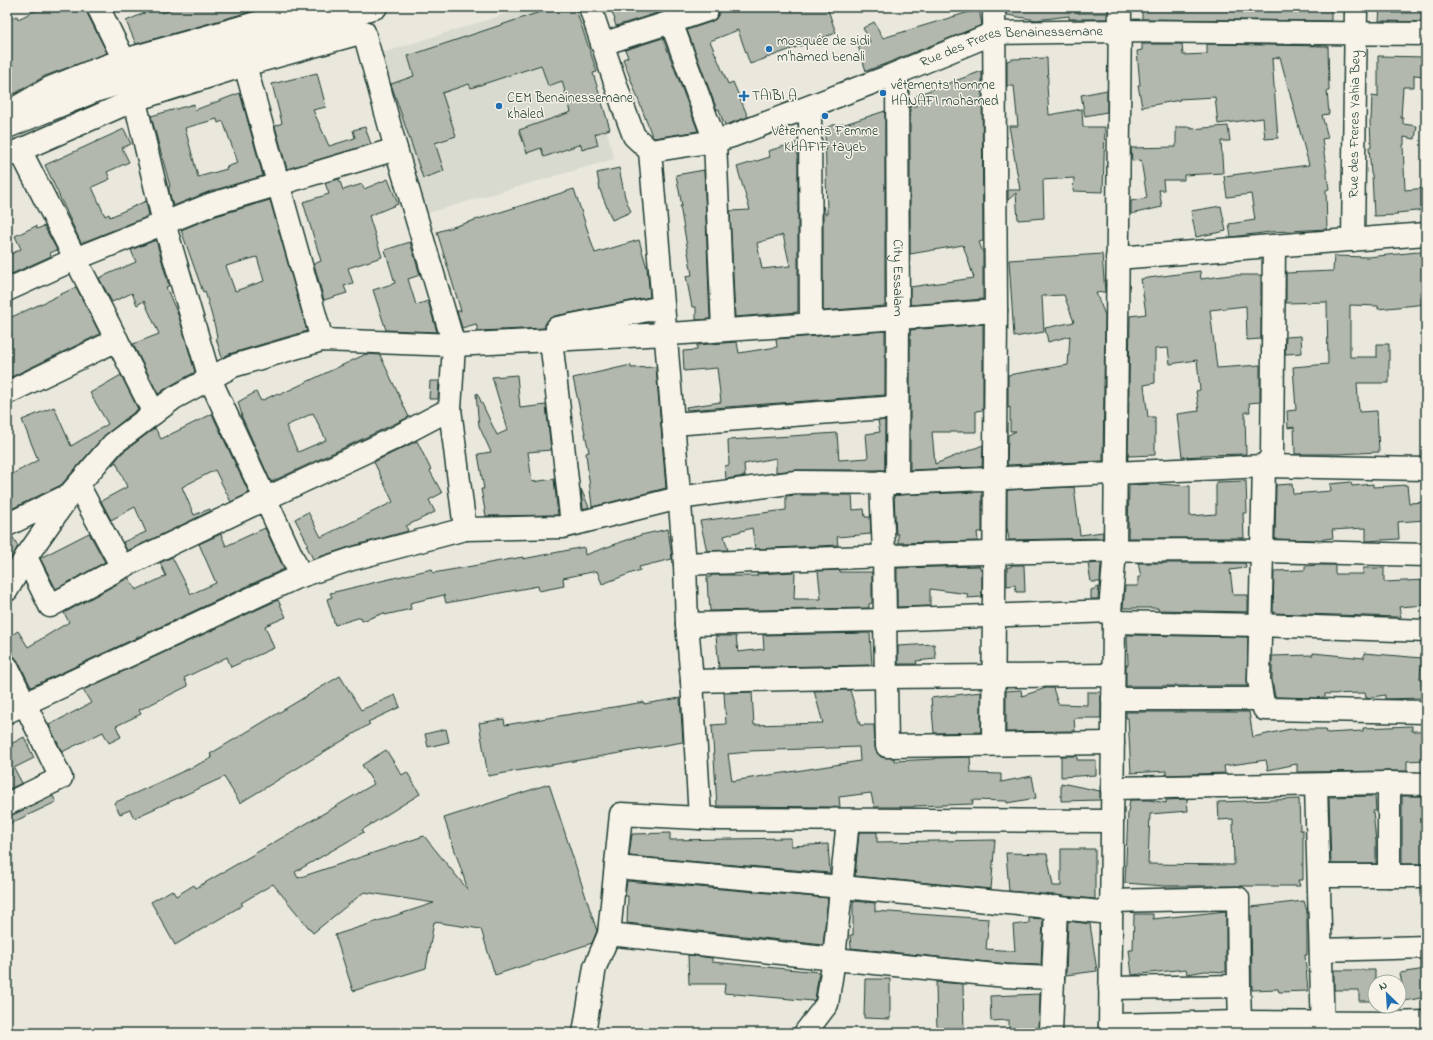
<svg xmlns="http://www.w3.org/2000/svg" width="1433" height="1040" font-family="'Indie Flower',sans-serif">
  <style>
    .built { fill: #d9dacf }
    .building { fill: #b2b8ae; stroke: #1f3d34; fill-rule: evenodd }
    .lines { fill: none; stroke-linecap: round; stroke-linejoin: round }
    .minor-casing { stroke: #1f3d34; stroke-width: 25 }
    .major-casing { stroke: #1f3d34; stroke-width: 25 }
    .minor { stroke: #f7f3e8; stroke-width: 22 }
    .major { stroke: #f7f3e8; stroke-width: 22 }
    .poi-dot { fill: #1f6fb2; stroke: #f7f3e8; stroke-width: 1.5 }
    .labels { text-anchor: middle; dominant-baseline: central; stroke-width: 3; stroke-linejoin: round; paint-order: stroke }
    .poi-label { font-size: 14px; fill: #1f3d34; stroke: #f7f3e8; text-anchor: start }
    .street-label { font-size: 14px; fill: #1f3d34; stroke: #f7f3e8 }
  </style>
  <rect width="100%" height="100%" fill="#eae8dd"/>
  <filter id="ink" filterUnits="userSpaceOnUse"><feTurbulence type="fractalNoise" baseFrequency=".025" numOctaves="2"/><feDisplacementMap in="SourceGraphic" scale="8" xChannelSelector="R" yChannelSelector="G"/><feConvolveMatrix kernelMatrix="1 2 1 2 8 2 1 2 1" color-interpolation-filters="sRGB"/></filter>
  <g filter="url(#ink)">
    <polygon class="built" points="528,7 575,7 614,159 428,213 382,53"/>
    <g class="building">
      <polygon points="43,7 86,7 87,13 107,53 45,76 14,94 7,79 7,20 17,16 18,19"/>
      <polygon points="158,7 161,7 163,13 177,7 267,7 136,44 126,21"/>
      <polygon points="555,7 575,7 597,72 593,73 610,129 595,134 598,145 582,150 581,144 544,157 541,148 527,153 519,130 571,112 562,81 548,86 541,65 471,88 469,84 442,93 456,136 435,143 444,171 423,178 391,84 414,76 408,56"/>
      <polygon points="610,7 676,7 616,26 614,20 615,20"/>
      <polygon points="719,7 827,7 836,33 750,64 738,30 710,41 728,84 733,82 748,117 725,125 724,122 723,122 719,109 717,110 687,30 711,22 716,19 719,13"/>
      <polygon points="1006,7 1078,7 1078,13 1107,13 1107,19 1069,19 1069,16 1036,20 1007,15"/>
      <polygon points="1142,7 1331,7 1331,21 1142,19"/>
      <polygon points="1380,7 1393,7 1393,13 1426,13 1426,22 1379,21"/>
      <polygon points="979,9 982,25 885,64 866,71 858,46 870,42 863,28 874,22 883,38"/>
      <polygon points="663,38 698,131 654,138 652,136 623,59 628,57 625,50"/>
      <polygon points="1142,44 1182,44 1183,55 1207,54 1207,44 1328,46 1329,91 1327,91 1329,114 1322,115 1328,138 1322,139 1329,189 1326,190 1327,229 1270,232 1231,237 1229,224 1255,220 1251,194 1227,197 1224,176 1309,165 1280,57 1272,59 1278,138 1265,139 1263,118 1218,124 1215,97 1179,99 1180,100 1142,107 1138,85 1140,85 1137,51 1142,50"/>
      <polygon points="1378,56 1425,57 1425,76 1414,75 1414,87 1403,87 1401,118 1403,118 1403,124 1417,126 1415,139 1404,137 1404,145 1403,145 1405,190 1426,188 1426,210 1397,213 1398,215 1374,216 1372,174 1371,174 1369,147 1371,147 1370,120 1371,120 1372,96 1378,97"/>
      <polygon points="1047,58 1048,84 1047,85 1049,115 1082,109 1083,127 1105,127 1103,192 1073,191 1074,178 1043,180 1044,218 1018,220 1016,193 1008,200 1008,190 1020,190 1009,126 1018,126 1014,86 1007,86 1007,61 1012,59"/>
      <polygon points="982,71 983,241 979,242 983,253 983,299 910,305 910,287 974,278 963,245 910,254 910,106 917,106 917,95"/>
      <polygon points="317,73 326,107 313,110 329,146 355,138 353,130 365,127 371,144 287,169 275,126 282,123 272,84"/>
      <polygon points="1107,90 1107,112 1085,116 1081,95"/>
      <path d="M240 93 263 176 208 192 173 206 169 191V186H170L151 116 194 104 195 110ZM217 119 218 123 223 121 238 163 226 167 227 169 198 177 185 128Z"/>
      <polygon points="885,111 885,306 823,311 823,206 825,214 827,214 825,128 833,125 845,124"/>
      <polygon points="1228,126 1230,141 1221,141 1223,173 1184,175 1184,180 1163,180 1164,190 1159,190 1162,207 1131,214 1131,201 1147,198 1141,160 1132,161 1131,148 1176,147 1176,127 1191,127 1191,129"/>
      <polygon points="124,129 131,144 122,148 129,162 107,172 110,179 92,187 105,216 109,214 110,217 146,201 149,216 81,243 45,165"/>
      <path d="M798 142V312L735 317 730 211 750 210 737 167 770 157 768 151ZM783 235 790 266 762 269 757 243Z"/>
      <polygon points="619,168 625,197 631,212 612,220 600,190 597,173"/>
      <polygon points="704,170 710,319 696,320 696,307 692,307 686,276 692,275 680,206 682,206 676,175"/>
      <polygon points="339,179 343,190 362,184 364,189 388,179 398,204 369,216 382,257 348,268 353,283 344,286 347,293 324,300 314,264 321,261 303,202 329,194 325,183"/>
      <polygon points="574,189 595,253 639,240 647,268 650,297 555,316 549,319 545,324 545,328 478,331 476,324 462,328 457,311 461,311 437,232"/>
      <path d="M270 200 307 331 229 354 222 358 216 338 217 337 215 327 205 291 203 292 181 230 216 216ZM257 257 264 281 235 291 226 266Z"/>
      <polygon points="1221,206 1226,231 1196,237 1191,211"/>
      <polygon points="36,226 37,229 44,226 57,250 50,253 51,256 7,276 7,256 21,249 15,236"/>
      <polygon points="156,240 169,286 166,287 179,317 195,372 168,387 158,394 133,344 159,334 144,301 137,305 132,293 112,302 99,278 136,262 131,250"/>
      <polygon points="410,242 420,275 408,279 416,305 428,301 437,332 386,330 373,290 395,283 385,250"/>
      <polygon points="1418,252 1426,252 1426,304 1378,309 1378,306 1350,305 1350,357 1377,357 1377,344 1389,344 1389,383 1357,383 1359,412 1377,411 1379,452 1338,454 1295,454 1294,427 1288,428 1287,411 1296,410 1293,367 1328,364 1327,302 1286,303 1286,273 1333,271 1334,256 1368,257"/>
      <polygon points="1102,254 1105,292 1096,293 1105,315 1103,461 1007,465 1008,435 1016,431 1010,431 1010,407 1008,408 1008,375 1068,365 1070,336 1048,342 1045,328 1074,322 1064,295 1042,296 1044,332 1014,337 1009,260"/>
      <polygon points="1200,271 1201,279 1230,275 1261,275 1261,339 1247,340 1246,306 1210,310 1217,368 1260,365 1260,402 1249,403 1250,412 1245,412 1246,454 1201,455 1201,456 1182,457 1177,414 1199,411 1196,391 1200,390 1197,360 1170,364 1168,348 1155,349 1155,383 1144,385 1148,417 1155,417 1155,455 1128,456 1130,316 1146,314 1141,279"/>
      <polygon points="76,287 100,334 7,379 7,338 12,335 7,324 7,319 43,303"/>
      <polygon points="983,324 983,410 976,411 976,432 932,432 935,464 983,445 982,467 910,470 910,330"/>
      <polygon points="885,331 885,395 687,410 686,407 721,402 717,368 684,371 683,351 697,350 697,345 737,342 739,353 777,347 776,339"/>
      <polygon points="1301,336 1302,353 1285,354 1286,337"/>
      <path d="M366 354 380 355 409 417 271 482 241 415H242L238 402 256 392 261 401 278 393 279 395ZM313 413 326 440 298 452 286 426Z"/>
      <polygon points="631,365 631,368 656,367 666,488 592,507 586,453 589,452 573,378"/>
      <polygon points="121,375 138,409 104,436 61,485 7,511 7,477 38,460 22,420 54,407 71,446 108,424 90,393"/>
      <polygon points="517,375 520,408 546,405 551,450 528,452 532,482 554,479 558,515 486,516 481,489 484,489 478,454 491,452 479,426 476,394 477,393 497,435 508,430 492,377"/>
      <polygon points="430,381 439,381 438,399 429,399"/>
      <polygon points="212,414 249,493 231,502 215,470 182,487 194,515 210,509 211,511 127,551 123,542 146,532 135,507 111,520 101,501 127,487 116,462 112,465 122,453 155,428 161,439"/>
      <polygon points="885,420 885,470 796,470 776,472 776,458 744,464 745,476 726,479 725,466 729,465 728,440 837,433 839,460 868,458 866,434 880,432 878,421"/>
      <polygon points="417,441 431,470 430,471 442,493 429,500 435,512 406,526 408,531 349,547 313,559 306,545 308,544 295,519 308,512 321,537 393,502 374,462"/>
      <polygon points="1246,481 1247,513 1243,513 1244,538 1128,538 1129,485 1157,484 1190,486 1190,516 1216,514 1216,482"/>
      <polygon points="1351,482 1352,486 1373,484 1373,487 1407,485 1409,503 1426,502 1426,520 1398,522 1399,539 1366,541 1366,528 1332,530 1333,538 1316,540 1275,539 1276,485 1292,484 1293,494 1331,491 1330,484"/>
      <polygon points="1074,487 1080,535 1103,532 1103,538 1009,540 1007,527 1007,490"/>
      <polygon points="581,489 589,507 583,509"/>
      <polygon points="982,492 982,532 977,532 978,541 898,543 898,534 896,534 894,495"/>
      <polygon points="797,495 852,495 853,510 864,509 865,517 870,517 871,534 837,537 838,545 755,549 752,528 724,536 728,550 707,551 700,521 786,510 786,496"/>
      <polygon points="265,528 284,569 31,687 18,661 14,656 7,655 7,638 18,631 28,647 69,622 64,613 128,578 129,578 136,590 166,576 160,563 172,557 191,594 216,583 199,544 221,534 226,546"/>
      <polygon points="668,529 672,559 639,567 640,570 602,584 597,571 563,578 564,586 539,591 538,586 446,603 444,595 410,603 411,609 385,615 384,613 362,621 361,617 335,625 327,599 332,597 330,593 432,569 433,573 523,557 523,559 584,547 585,555 641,535"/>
      <polygon points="89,533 105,562 56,589 40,558"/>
      <polygon points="12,536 18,546 8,564 7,537"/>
      <polygon points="1101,563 1100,582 1091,582 1088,564"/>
      <polygon points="1138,563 1245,563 1246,568 1230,570 1233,595 1248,595 1248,612 1158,610 1158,608 1123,608 1125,586 1138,586 1138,577 1141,577"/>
      <polygon points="1011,565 1024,565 1025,592 1016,592 1015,585 1007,586 1007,567 1011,567"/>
      <polygon points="1320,565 1335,565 1335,574 1363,574 1363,568 1384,568 1384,582 1426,580 1426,605 1399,607 1401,617 1398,617 1273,613 1274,571 1305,570 1305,566"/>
      <polygon points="980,566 980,569 982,569 982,597 967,598 968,594 930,589 930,606 897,607 897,568"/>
      <polygon points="840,570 840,572 872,572 872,603 869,604 869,608 710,611 709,597 708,597 707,577 711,577 711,575 733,575 733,576 757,576 757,574 795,572 794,599 821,599 818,571"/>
      <polygon points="1099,587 1098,599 1091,599 1091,590"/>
      <polygon points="278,600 286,617 265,626 274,648 231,667 227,657 184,678 188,686 139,710 141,714 116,726 121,737 109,743 103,732 62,752 49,725 91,703 83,690"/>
      <polygon points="870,633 872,665 719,668 716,636 736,636 738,652 764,649 763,635"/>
      <polygon points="1127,635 1248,637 1247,686 1126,686 1126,665 1128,665"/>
      <polygon points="934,644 936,659 916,661 917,664 898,664 898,646"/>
      <polygon points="1313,653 1364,658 1364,653 1422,658 1420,677 1424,698 1385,699 1385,695 1366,698 1365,693 1325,694 1325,698 1275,697 1272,679 1272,656 1313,655"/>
      <polygon points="340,676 361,710 395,695 400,707 368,722 370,724 240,803 224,777 134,818 130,810 120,814 114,803 212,758 210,754"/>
      <polygon points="1046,688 1053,688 1058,704 1087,705 1087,692 1101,692 1101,718 1074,718 1075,731 1006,732 1006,691 1021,690 1022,696"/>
      <path d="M850 690 860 725H874L875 747 877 753 881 757 894 758V761L935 759V758L970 757 971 773 1001 774V782L1032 776 1036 798 1007 803V801L972 800 973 804 914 806V807H874L871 793 839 797 840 807 717 806 712 725 726 724 724 693 752 692 754 725 823 723 814 691ZM859 747 860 761 732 781 728 754 749 752V751Z"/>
      <polygon points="981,692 981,732 934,733 931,698"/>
      <polygon points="680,698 683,742 488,776 479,723 504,719 505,725 644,702 644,704"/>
      <polygon points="1126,712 1249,712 1253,737 1295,728 1295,729 1326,729 1327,733 1363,731 1363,728 1412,726 1412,731 1426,731 1426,760 1407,761 1407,771 1297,772 1297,764 1268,770 1266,760 1224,766 1225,773 1166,775 1166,771 1131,773 1128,718 1126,718"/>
      <polygon points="446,729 449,742 428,747 425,734"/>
      <polygon points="24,737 34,758 14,768 22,783 7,790 7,746"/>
      <polygon points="386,750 402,775 407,772 420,794 362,830 364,832 295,872 298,878 424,836 468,890 444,818 549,784 597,931 592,943 495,975 481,929 434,922 426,968 353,991 335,935 434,903 364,892 313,933 273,884 241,903 243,905 175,945 151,902 172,890 176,896 194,885 196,888 374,784 362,765"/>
      <polygon points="1061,756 1077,756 1077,760 1096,760 1096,775 1061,777"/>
      <polygon points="1061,783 1100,791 1100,800 1061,801"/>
      <polygon points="53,796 56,802 7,825 7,816 12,815"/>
      <polygon points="1375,796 1376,811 1373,811 1376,842 1376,864 1331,864 1329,797"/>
      <rect x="1402" y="796" width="24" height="68"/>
      <polygon points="1187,799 1188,811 1150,814 1148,864 1234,865 1233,819 1219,820 1218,802 1299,799 1300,830 1303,830 1303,880 1298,880 1300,886 1164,886 1125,883 1128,812 1130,800 1149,800 1166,803 1166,800"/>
      <polygon points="859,832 877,832 877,842 995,840 991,889 855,876"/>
      <polygon points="670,833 670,840 791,838 791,846 828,844 830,873 629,856 632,834"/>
      <polygon points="1061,849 1095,849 1095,899 1009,891 1006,853 1047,854 1053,886 1061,886"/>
      <polygon points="627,881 828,898 823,945 797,942 797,941 780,940 627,923 628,896 625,896"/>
      <polygon points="853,901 875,903 875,911 989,919 986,949 1015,951 1013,925 1029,923 1029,918 1043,919 1041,965 1007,964 851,948 850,935 853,935"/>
      <polygon points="1304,901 1307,911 1307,955 1305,955 1308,991 1279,992 1278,989 1252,990 1251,907"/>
      <polygon points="1226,911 1226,972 1205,971 1187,974 1186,969 1132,975 1129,950 1133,950 1134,914 1153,914 1153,919"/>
      <polygon points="1068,921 1090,924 1097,971 1066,975"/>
      <polygon points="688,955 712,958 712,962 819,972 815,999 813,1001 724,993 725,984 689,984"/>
      <polygon points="1425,969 1426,997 1405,1001 1400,973"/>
      <polygon points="1334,970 1375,970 1375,1001 1359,1001 1359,990 1334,990"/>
      <polygon points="865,979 890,979 890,1019 864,1018"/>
      <polygon points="936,982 963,984 964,1033 937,1033"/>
      <polygon points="1040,994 1039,1033 1009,1033 1009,1020 991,1021 990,996"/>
    </g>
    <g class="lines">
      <defs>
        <g id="minor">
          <polyline points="98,7 124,60"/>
          <path id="s1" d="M590 7 624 109 634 136 650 151 715 141 732 136 890 76 994 33 1119 31 1426 34"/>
          <polyline points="671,22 707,10"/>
          <polyline points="602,44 671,22 715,141 723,330"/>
          <polyline points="241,51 322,340"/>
          <path id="s2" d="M897 74 898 318 897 483"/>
          <polyline points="130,80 164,223 210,379 301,576"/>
          <polyline points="810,107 811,324"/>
          <polyline points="20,150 154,413"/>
          <polyline points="650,151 685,564 687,624 692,681 700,818"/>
          <polyline points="7,156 134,100 245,65 364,32 396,149"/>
          <path id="s3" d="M1353 240 1356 7"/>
          <polyline points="1274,246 1272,456 1264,466 1259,680 1264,709 1426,712"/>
          <polyline points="1117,258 1426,234"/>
          <polyline points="7,290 75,259 212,204 396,149 454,345 450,409 397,437 265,499 122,567 78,485"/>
          <polyline points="557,328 663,307"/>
          <polyline points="551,340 572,524"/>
          <polyline points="7,393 117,340"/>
          <polyline points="450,409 465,529"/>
          <polyline points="673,424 897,407"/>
          <polyline points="881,482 884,555 887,746 1113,743"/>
          <polyline points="7,525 69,495"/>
          <polyline points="26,557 50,606 122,567"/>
          <path d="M685 564C877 556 1070 548 1262 551 1317 552 1371 554 1426 555"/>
          <polyline points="7,590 26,557 70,494 113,444 174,398 233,366 322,340 454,345 685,333 996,311"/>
          <polyline points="1114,622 1261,625 1426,631"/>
          <polyline points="687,624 885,620 1110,611"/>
          <polyline points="7,667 61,778 7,804"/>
          <polyline points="692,681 886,677 1113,675"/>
          <polyline points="1113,699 1262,699"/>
          <polyline points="7,712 295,578 352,559 465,529 562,527 679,498 796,482 897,483 1264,466 1426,469"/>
          <polyline points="993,744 996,311 994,7"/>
          <polyline points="1389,783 1389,876"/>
          <polyline points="1316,785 1323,1033"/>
          <polyline points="1112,788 1389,783 1426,784"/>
          <polyline points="616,867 842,887 1111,913"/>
          <polyline points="1319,876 1426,876"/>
          <polyline points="1111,901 1238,898 1239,986"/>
          <polyline points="1321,950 1426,947"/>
          <polyline points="1053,978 1056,907"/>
          <polyline points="1110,988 1239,986 1240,1022"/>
          <polyline points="1110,1025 1240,1022 1388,1023 1426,1022"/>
          <polyline points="584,1033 595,967 609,934"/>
          <polyline points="805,1033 827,1004 834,959 848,820"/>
          <polyline points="1051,1033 1053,978 1006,976 834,959 609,934 621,814 719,819 1112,821"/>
          <polyline points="1110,1033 1114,622 1110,611 1115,551 1120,7"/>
        </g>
        <g id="major">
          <polyline points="7,113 50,88 95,70 124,60 313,7"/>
          <polyline points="7,127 95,91 376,7"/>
        </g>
      </defs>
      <use href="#minor" class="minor-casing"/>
      <use href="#major" class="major-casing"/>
      <use href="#minor" class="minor"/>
      <use href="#major" class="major"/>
    </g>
  </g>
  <g class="poi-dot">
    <circle cx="769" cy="49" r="4"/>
    <circle cx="883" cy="93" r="4"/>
    <path d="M742 90h4v4h4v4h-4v4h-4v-4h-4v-4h4z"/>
    <circle cx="499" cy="106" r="4"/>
    <circle cx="825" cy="116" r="4"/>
  </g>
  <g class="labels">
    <g class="poi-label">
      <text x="777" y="41">mosquée de sidi<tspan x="777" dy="16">m'hamed benali</tspan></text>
      <text x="891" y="85">vêtements homme<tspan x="891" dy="16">HANAFI mohamed</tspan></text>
      <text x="752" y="96">TAIBI A</text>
      <text x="507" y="98">CEM Benainessemane<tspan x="507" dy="16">khaled</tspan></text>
      <text x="825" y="131" text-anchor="middle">Vêtements Femme<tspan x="825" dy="16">KHAFIF tayeb</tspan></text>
    </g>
    <g class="street-label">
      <text stroke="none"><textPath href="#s1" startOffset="538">Rue des Freres Benainessemane</textPath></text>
      <text stroke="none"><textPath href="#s3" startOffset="116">Rue des Freres Yahia Bey</textPath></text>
      <text stroke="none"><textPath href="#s2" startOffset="204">City Essalam</textPath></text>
    </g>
  </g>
  <rect width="1433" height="1040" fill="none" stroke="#f7f3e8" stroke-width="24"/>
  <rect x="12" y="12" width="1409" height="1016" fill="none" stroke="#1f3d34" stroke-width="1.5" filter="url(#ink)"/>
  <g transform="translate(1387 994) rotate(335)"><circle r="19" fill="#f7f3e8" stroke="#a1aaa0"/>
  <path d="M0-3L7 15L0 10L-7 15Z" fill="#1f6fb2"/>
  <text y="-6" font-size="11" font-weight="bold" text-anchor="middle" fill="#1f3d34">N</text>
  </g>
</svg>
